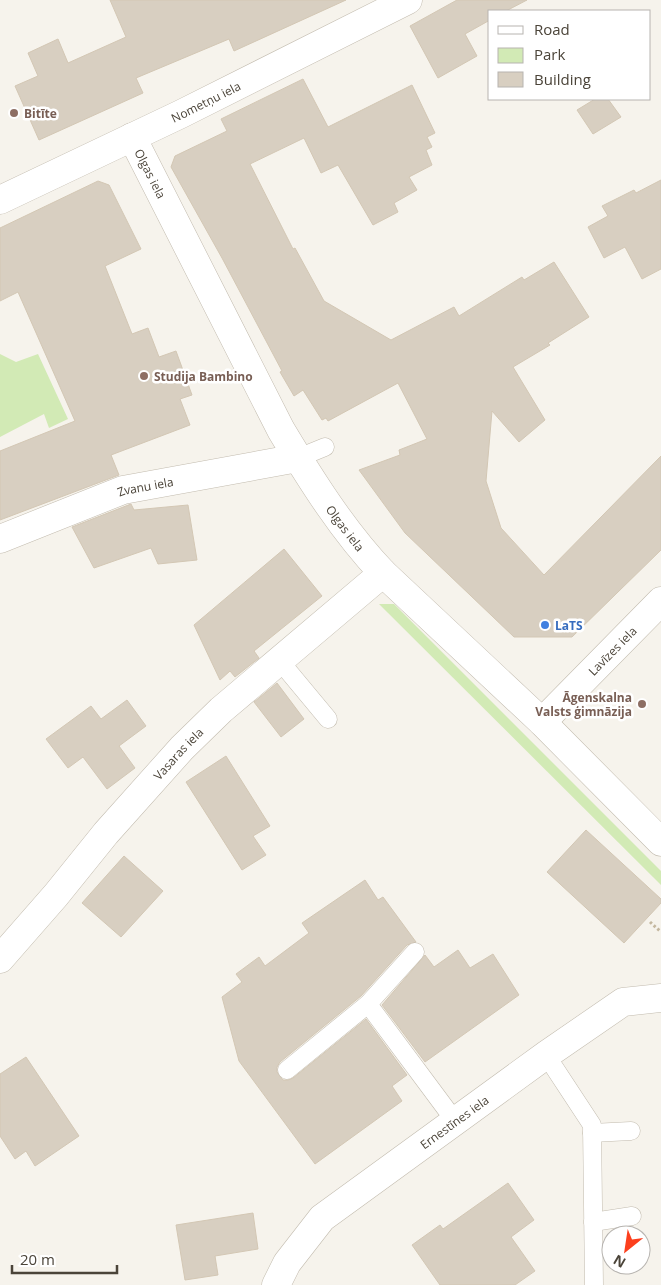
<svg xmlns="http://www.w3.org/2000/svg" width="661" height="1285" font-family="'Open Sans',sans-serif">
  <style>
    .green { fill: #d2eab5 }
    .building { fill: #d8cfc1; stroke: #d3c7b4 }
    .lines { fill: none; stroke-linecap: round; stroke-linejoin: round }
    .lane-casing { stroke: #c2bbae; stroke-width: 19 }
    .street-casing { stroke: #c2bbae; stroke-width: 29 }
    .path { stroke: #c4b79f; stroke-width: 3; stroke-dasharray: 2.5 2.5; stroke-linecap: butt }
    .lane { stroke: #fff; stroke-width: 18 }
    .street { stroke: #fff; stroke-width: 28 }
    .education-dot { fill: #8d6e63; stroke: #fff; stroke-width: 2 }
    .shop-dot { fill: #3f7fe0; stroke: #fff; stroke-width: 2 }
    .labels { text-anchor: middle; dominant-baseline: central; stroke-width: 5; stroke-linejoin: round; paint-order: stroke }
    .street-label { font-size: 12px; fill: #4b4439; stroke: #fff }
    .education-label { font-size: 12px; font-weight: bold; fill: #785e54; stroke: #fff; text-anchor: start }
    .shop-label { font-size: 12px; font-weight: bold; fill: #366cbe; stroke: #fff; text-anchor: start }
  </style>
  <rect width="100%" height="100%" fill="#f6f3ec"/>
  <g class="green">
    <polygon points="38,354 68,419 49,428 44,414 0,437 0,354 16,362"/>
    <polygon points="379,604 394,604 661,871 661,885"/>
  </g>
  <g class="building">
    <polygon points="110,0 346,0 234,51 229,39 136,78 143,93 39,140 15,86 38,76 28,53 58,39 68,63 126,37"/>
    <polygon points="457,0 527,0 506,11 490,11 490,20 465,34 477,56 438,78 410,26"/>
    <polygon points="303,79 328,127 412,85 435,133 427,137 432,147 426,150 432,165 409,177 417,190 394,203 398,212 373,225 338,165 321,173 304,138 250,164 293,249 295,248 324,301 391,340 454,307 459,316 522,277 524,280 554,262 589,317 548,343 550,345 513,367 545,420 519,442 492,411 486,481 501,528 544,575 661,456 661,550 572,637 514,637 405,533 359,470 400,455 399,450 427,439 398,383 328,421 326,418 322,420 303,390 294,396 280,372 282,371 222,258 171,167 175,156 227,131 221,119"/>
    <polygon points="595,99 608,99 621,117 593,134 577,110"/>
    <polygon points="661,180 661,269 642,279 625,247 604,258 588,227 608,216 602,206 634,190 636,193"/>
    <polygon points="98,181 109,185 141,249 105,266 132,334 148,328 159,357 176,351 192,395 180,399 190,425 111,455 119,475 0,520 0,451 75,421 18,292 0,301 0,228"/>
    <polygon points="131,504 134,510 188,505 197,560 158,564 151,548 94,568 72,527"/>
    <polygon points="284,549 322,596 254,651 259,658 235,677 230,671 220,680 194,625"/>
    <polygon points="277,683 304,719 281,737 254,702"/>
    <polygon points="127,700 146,726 119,746 135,768 107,789 83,757 68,768 46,739 91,706 101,719"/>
    <polygon points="226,756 270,826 253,836 266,855 242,870 186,782"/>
    <polygon points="586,830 661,899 661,903 624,943 547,872"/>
    <polygon points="124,856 163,891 121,937 82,903"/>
    <polygon points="365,880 378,900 383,897 416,942 407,945 361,996 280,1062 277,1067 277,1072 283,1080 288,1080 293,1078 366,1019 407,1075 392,1086 402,1101 315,1164 239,1061 222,997 242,982 236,974 259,957 265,966 309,933 302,923"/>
    <polygon points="458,950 470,968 493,954 519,995 425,1062 382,1005 425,955 434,967"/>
    <polygon points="26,1057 79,1136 35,1166 26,1151 15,1159 0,1136 0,1074"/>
    <polygon points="508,1183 534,1220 511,1237 535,1271 515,1285 440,1285 412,1245 440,1225 443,1229"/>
    <polygon points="253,1213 258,1249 215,1256 218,1275 185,1280 176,1225"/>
  </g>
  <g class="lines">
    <defs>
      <g id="lane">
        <polyline points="298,458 325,447"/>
        <polyline points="279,660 328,719"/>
        <polyline points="415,952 368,1004 455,1121"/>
        <polyline points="546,1055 592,1125 594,1285"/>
        <polyline points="287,1070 368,1004"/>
        <polyline points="592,1133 631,1131"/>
        <polyline points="593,1222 632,1216"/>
      </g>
      <g id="street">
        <path id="s1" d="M132 137 281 430C311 480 343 531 383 573L542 722 661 842"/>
        <path id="s2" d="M0 200 181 114 408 0"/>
        <path id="s3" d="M0 539 123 490 298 458"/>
        <path id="s4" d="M542 722 661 601"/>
        <path id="s5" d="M0 959 56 895 106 833 182 748 221 710 383 573"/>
        <path id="s6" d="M276 1285 287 1263 322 1218 546 1055 623 1002 661 998"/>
      </g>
    </defs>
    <use href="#lane" class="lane-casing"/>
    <use href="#street" class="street-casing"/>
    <polyline class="path" points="650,922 661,932"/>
    <use href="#lane" class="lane"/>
    <use href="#street" class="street"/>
  </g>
  <g class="education-dot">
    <circle cx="14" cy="113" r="5"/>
    <circle cx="144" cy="376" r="5"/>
    <circle cx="642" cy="704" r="5"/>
  </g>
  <circle class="shop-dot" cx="545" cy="625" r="5"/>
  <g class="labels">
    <g class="street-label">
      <text stroke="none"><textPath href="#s2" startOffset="228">Nometņu iela</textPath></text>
      <text stroke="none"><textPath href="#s1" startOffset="41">Olgas iela</textPath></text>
      <text stroke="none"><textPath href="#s3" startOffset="155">Zvanu iela</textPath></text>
      <text stroke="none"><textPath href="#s1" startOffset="446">Olgas iela</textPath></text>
      <text stroke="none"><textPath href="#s4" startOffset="100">Lavīzes iela</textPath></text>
      <text stroke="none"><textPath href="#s5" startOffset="272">Vasaras iela</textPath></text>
      <text stroke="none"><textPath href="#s6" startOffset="245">Ernestīnes iela</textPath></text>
    </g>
    <g class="education-label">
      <text x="24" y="113">Bitīte</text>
      <text x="154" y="376">Studija Bambino</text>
      <text x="632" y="697" text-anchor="end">Āgenskalna<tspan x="632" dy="14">Valsts ģimnāzija</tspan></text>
    </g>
    <g class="shop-label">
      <text x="555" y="625">LaTS</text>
    </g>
  </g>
  <rect x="488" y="10" width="162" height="90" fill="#ffffff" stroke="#b7b4b0"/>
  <rect x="498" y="26" width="25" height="8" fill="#ffffff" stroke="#b7b4b0"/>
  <text x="534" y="35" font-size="15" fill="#4b4439">Road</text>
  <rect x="498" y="48" width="25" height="15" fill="#d2eab5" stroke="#b7b4b0"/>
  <text x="534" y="60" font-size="15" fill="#4b4439">Park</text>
  <rect x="498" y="72" width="25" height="15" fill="#d8cfc1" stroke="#b7b4b0"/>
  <text x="534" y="85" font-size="15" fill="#4b4439">Building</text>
  <g transform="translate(626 1250) rotate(210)"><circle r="24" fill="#ffffff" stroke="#b7b4b0"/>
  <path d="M0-4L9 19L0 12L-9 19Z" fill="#fc3f1d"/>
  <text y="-8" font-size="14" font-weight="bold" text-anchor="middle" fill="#4b4439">N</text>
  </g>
  <path d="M12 1265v8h105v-8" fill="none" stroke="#4b4439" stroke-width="2.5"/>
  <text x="20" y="1265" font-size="15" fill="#4b4439" stroke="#ffffff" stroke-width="4" paint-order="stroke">20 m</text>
</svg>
